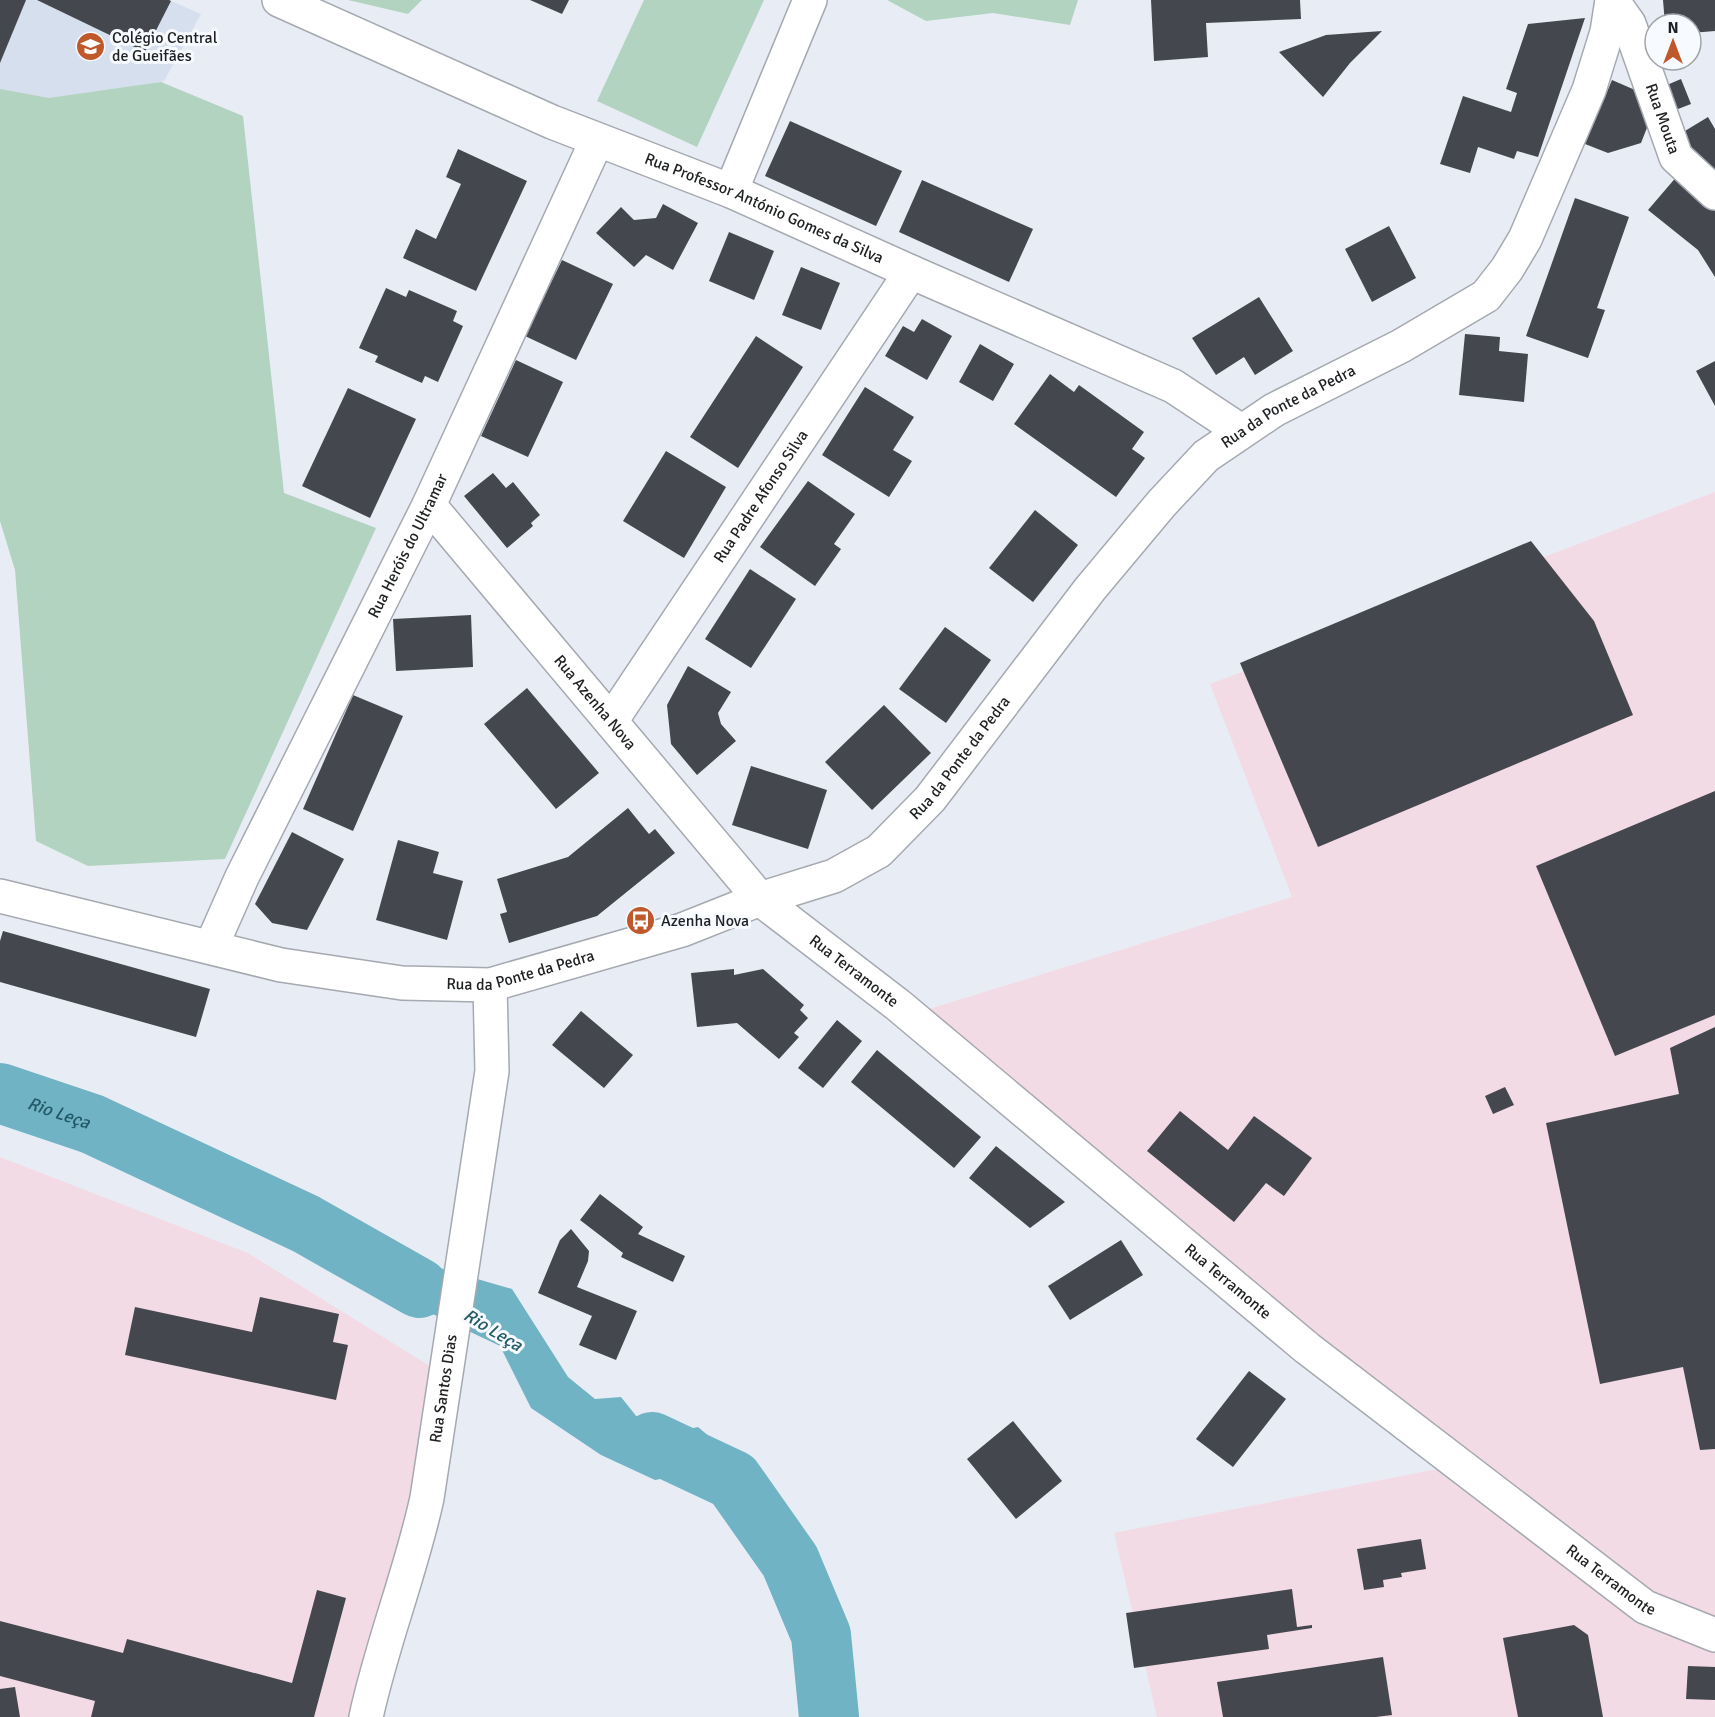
<svg xmlns="http://www.w3.org/2000/svg" width="1715" height="1717" font-family="Signika,sans-serif">
  <style>
    .industrial { fill: #f3dbe6 }
    .built { fill: #d6dfed }
    .green { fill: #b1d3bf }
    .water { fill: #70b3c5 }
    .lines { fill: none; stroke-linecap: round; stroke-linejoin: round }
    .river { stroke: #70b3c5; stroke-width: 60 }
    .building { fill: #44484e }
    .minor-casing { stroke: #a5a9b0; stroke-width: 36 }
    .minor { stroke: #fff; stroke-width: 33 }
    .labels { text-anchor: middle; dominant-baseline: central; stroke-width: 6; stroke-linejoin: round; paint-order: stroke }
    .poi-label { font-size: 16px; fill: #1e2022; stroke: #f7faff; text-anchor: start }
    .street-label { font-size: 16px; fill: #1e2022; stroke: #f7faff }
    .water-label { font-size: 18px; font-style: italic; fill: #235a68; stroke: #f7faff }
  </style>
  <rect width="100%" height="100%" fill="#e8edf5"/>
  <g class="industrial">
    <polygon points="1715,492 1715,1717 1157,1717 1114,1533 1452,1466 900,1018 1292,897 1210,684"/>
    <polygon points="0,1157 248,1253 454,1381 354,1717 0,1717"/>
  </g>
  <polygon class="built" points="0,0 169,0 201,14 164,81 0,115"/>
  <g class="green">
    <polygon points="348,0 422,0 408,14"/>
    <polygon points="644,0 764,0 697,147 597,101"/>
    <polygon points="887,0 1078,0 1070,25 993,13 926,21"/>
    <polygon points="161,82 243,116 284,493 376,528 225,859 88,866 36,841 15,570 0,521 0,89 49,98"/>
  </g>
  <polygon class="water" points="349,1234 412,1260 512,1289 568,1377 595,1399 621,1397 653,1437 698,1427 736,1459 725,1484 686,1467 681,1475 655,1480 601,1455 531,1408 500,1346 340,1270"/>
  <g class="lines">
    <g class="river">
      <path id="s1" d="M0 1093 92 1124 306 1224 419 1288"/>
      <polyline points="652,1442 733,1480 790,1561 821,1635 829,1717"/>
    </g>
  </g>
  <g class="building">
    <polygon points="0,0 26,0 0,63"/>
    <polygon points="37,0 169,0 171,1 145,52"/>
    <polygon points="530,0 569,0 562,14"/>
    <polygon points="1151,0 1300,0 1301,19 1206,23 1208,57 1154,61"/>
    <polygon points="1663,0 1715,0 1715,31 1691,33 1691,24 1665,24"/>
    <polygon points="1585,18 1538,157 1517,151 1514,159 1478,147 1470,173 1440,164 1463,96 1511,112 1517,93 1506,89 1528,24"/>
    <polygon points="1382,31 1350,63 1323,97 1279,52 1326,35"/>
    <polygon points="1681,79 1691,104 1665,114 1655,90"/>
    <polygon points="1612,80 1642,93 1652,115 1641,143 1608,153 1585,144"/>
    <polygon points="1708,117 1715,129 1715,184 1675,137"/>
    <polygon points="790,121 902,171 876,226 765,176"/>
    <polygon points="458,149 527,181 476,291 403,258 416,229 436,239 461,184 446,177"/>
    <polygon points="1678,175 1715,206 1715,277 1698,250 1648,210"/>
    <polygon points="922,180 1033,229 1009,282 899,232"/>
    <polygon points="1575,198 1629,217 1597,308 1605,310 1588,358 1526,336"/>
    <polygon points="663,204 698,223 673,270 646,255 634,267 596,233 621,207 634,220 656,218"/>
    <polygon points="1389,226 1416,278 1372,302 1345,249"/>
    <polygon points="729,232 774,251 754,300 709,281"/>
    <polygon points="562,260 613,284 576,360 525,336"/>
    <polygon points="801,267 840,283 821,330 782,315"/>
    <polygon points="386,288 406,297 409,290 457,311 453,321 463,326 438,382 425,376 422,383 375,362 378,356 359,348"/>
    <polygon points="1259,297 1293,351 1255,375 1244,357 1216,375 1192,338"/>
    <polygon points="922,319 952,336 927,380 885,356 903,326 914,332"/>
    <polygon points="1465,334 1500,337 1499,351 1528,354 1524,402 1459,395"/>
    <polygon points="756,336 803,367 738,468 690,437"/>
    <polygon points="980,344 1014,364 993,401 959,382"/>
    <polygon points="516,360 563,382 528,457 481,436"/>
    <polygon points="1715,361 1715,406 1696,371"/>
    <polygon points="1050,374 1074,392 1079,385 1144,432 1132,449 1145,458 1116,497 1014,424"/>
    <polygon points="865,387 914,417 893,450 912,461 889,497 822,455"/>
    <polygon points="348,388 416,419 370,518 302,486"/>
    <polygon points="666,451 726,487 684,558 623,521"/>
    <polygon points="493,473 506,488 513,482 540,515 531,523 533,526 507,548 464,496"/>
    <polygon points="808,481 855,514 834,544 841,549 815,586 760,547"/>
    <polygon points="1035,510 1078,545 1033,602 989,568"/>
    <polygon points="1531,541 1594,621 1633,715 1318,847 1240,663"/>
    <polygon points="750,569 796,599 751,668 705,639"/>
    <polygon points="471,615 473,667 396,671 393,619"/>
    <polygon points="945,627 991,660 946,723 899,689"/>
    <polygon points="688,666 731,692 718,713 721,724 736,741 697,775 671,744 667,705"/>
    <polygon points="527,688 599,773 556,809 484,724"/>
    <polygon points="353,695 403,716 353,831 303,809"/>
    <polygon points="884,705 931,753 872,810 825,762"/>
    <polygon points="751,766 827,790 808,849 732,825"/>
    <polygon points="1715,791 1715,1015 1615,1056 1536,866"/>
    <polygon points="628,808 649,834 655,829 675,853 597,916 509,943 500,914 507,912 497,879 568,857"/>
    <polygon points="292,832 344,859 307,930 272,923 255,904"/>
    <polygon points="398,840 439,852 433,873 463,881 447,940 376,920"/>
    <polygon points="3,931 210,989 196,1037 0,982 0,941"/>
    <polygon points="734,969 734,975 763,969 804,1005 800,1010 808,1018 794,1033 799,1037 779,1059 737,1023 697,1027 691,973"/>
    <polygon points="581,1011 633,1055 604,1088 552,1045"/>
    <polygon points="837,1020 862,1041 823,1088 798,1068"/>
    <polygon points="1715,1027 1715,1449 1700,1450 1683,1367 1600,1384 1546,1123 1679,1094 1670,1048"/>
    <polygon points="877,1050 981,1137 954,1168 851,1082"/>
    <polygon points="1505,1087 1514,1105 1493,1114 1485,1096"/>
    <polygon points="1180,1111 1228,1150 1254,1116 1312,1158 1284,1196 1266,1183 1234,1222 1147,1151"/>
    <polygon points="996,1146 1065,1202 1030,1228 969,1178"/>
    <polygon points="600,1194 643,1227 638,1234 685,1256 673,1282 621,1257 623,1253 580,1220"/>
    <polygon points="571,1229 589,1251 588,1261 577,1287 637,1311 616,1360 579,1345 592,1316 538,1293 560,1240"/>
    <polygon points="1121,1240 1143,1275 1070,1320 1048,1286"/>
    <polygon points="260,1297 339,1314 333,1342 348,1345 336,1400 125,1355 135,1307 252,1332"/>
    <polygon points="1249,1371 1286,1399 1233,1467 1196,1439"/>
    <polygon points="1013,1421 1062,1481 1016,1519 967,1459"/>
    <polygon points="1421,1539 1426,1569 1401,1573 1402,1577 1383,1580 1384,1587 1364,1590 1357,1549"/>
    <polygon points="1292,1589 1297,1627 1312,1625 1312,1628 1267,1635 1269,1649 1134,1668 1126,1613"/>
    <polygon points="317,1590 346,1598 314,1717 91,1717 95,1701 0,1676 0,1621 123,1653 127,1639 292,1683"/>
    <polygon points="1574,1625 1588,1635 1603,1717 1518,1717 1503,1638"/>
    <polygon points="1383,1657 1392,1715 1376,1717 1223,1717 1217,1682"/>
    <polygon points="1688,1666 1715,1667 1715,1700 1686,1699"/>
    <polygon points="15,1687 20,1717 0,1717 0,1689"/>
  </g>
  <g class="lines">
    <defs>
      <g id="minor">
        <path id="s2" d="M279 0 552 122 731 191 911 272 1173 386 1241 431"/>
        <path id="s3" d="M1612 0 1629 24 1676 157 1715 193"/>
        <polyline points="731,191 810,0"/>
        <path id="s4" d="M429 505 760 899 898 1005 1307 1348 1645 1607 1715 1635"/>
        <path id="s5" d="M611 721 911 272"/>
        <path id="s6" d="M0 896 281 965 402 983 490 985 682 930 760 899 834 876 879 851 930 799 1090 589 1162 503 1206 456 1274 410 1401 346 1486 296 1507 269 1525 239 1589 90 1607 32 1612 0"/>
        <path id="s7" d="M211 947 242 877 429 505 597 140"/>
        <path id="s8" d="M366 1717C382 1643 411 1572 427 1498L492 1071 490 985"/>
      </g>
    </defs>
    <use href="#minor" class="minor-casing"/>
    <use href="#minor" class="minor"/>
  </g>
  <defs>
    <symbol id="school-disc" viewBox="-11 -11 22 22"><circle r="9.5" fill="#bf592b" stroke="#f7faff"/><path d="M0-5L7-2L0 1L-7-2ZM-4 1L0 2.5L4 1V4Q0 6-4 4Z" fill="#fff"/></symbol>
    <symbol id="bus-disc" viewBox="-11 -11 22 22"><circle r="9.5" fill="#bf592b" stroke="#f7faff"/><path d="M-5-6H5V4H4V6H2V4H-2V6H-4V4H-5ZM-3.5-4V0h7V-4ZM-3.5 1.2v1.5H-2V1.2ZM2 1.2v1.5H3.5V1.2Z" fill="#fff"/></symbol>
  </defs>
  <g fill-rule="evenodd">
    <use href="#school-disc" x="74" y="30" width="33" height="33"/>
    <use href="#bus-disc" x="624" y="904" width="33" height="33"/>
  </g>
  <g class="labels">
    <g class="poi-label">
      <text x="112" y="38">Colégio Central<tspan x="112" dy="18">de Gueifães</tspan></text>
      <text x="661" y="921">Azenha Nova</text>
    </g>
    <g class="street-label">
      <text stroke="none"><textPath href="#s3" startOffset="130">Rua Mouta</textPath></text>
      <text stroke="none"><textPath href="#s2" startOffset="528">Rua Professor António Gomes da Silva</textPath></text>
      <text stroke="none"><textPath href="#s6" startOffset="1522">Rua da Ponte da Pedra</textPath></text>
      <text stroke="none"><textPath href="#s5" startOffset="270">Rua Padre Afonso Silva</textPath></text>
      <text stroke="none"><textPath href="#s7" startOffset="447">Rua Heróis do Ultramar</textPath></text>
      <text stroke="none"><textPath href="#s4" startOffset="258">Rua Azenha Nova</textPath></text>
      <text stroke="none"><textPath href="#s6" startOffset="1036">Rua da Ponte da Pedra</textPath></text>
      <text stroke="none"><textPath href="#s6" startOffset="532">Rua da Ponte da Pedra</textPath></text>
      <text stroke="none"><textPath href="#s4" startOffset="633">Rua Terramonte</textPath></text>
      <text stroke="none"><textPath href="#s4" startOffset="1119">Rua Terramonte</textPath></text>
      <text stroke="none"><textPath href="#s8" startOffset="338">Rua Santos Dias</textPath></text>
      <text stroke="none"><textPath href="#s4" startOffset="1605">Rua Terramonte</textPath></text>
    </g>
    <g class="water-label">
      <text stroke="none"><textPath href="#s1" startOffset="62">Rio Leça</textPath></text>
      <text transform="translate(493 1330) rotate(31)">Rio Leça</text>
    </g>
  </g>
  <g transform="translate(1673 42)"><circle r="28" fill="#f7faff" stroke="#a0a3a7" stroke-width="1.5"/>
  <path d="M0-4.5L10 22L0 15L-10 22Z" fill="#bf592b"/>
  <text y="-9" font-size="16" font-weight="bold" text-anchor="middle" fill="#1e2022">N</text>
  </g>
</svg>
